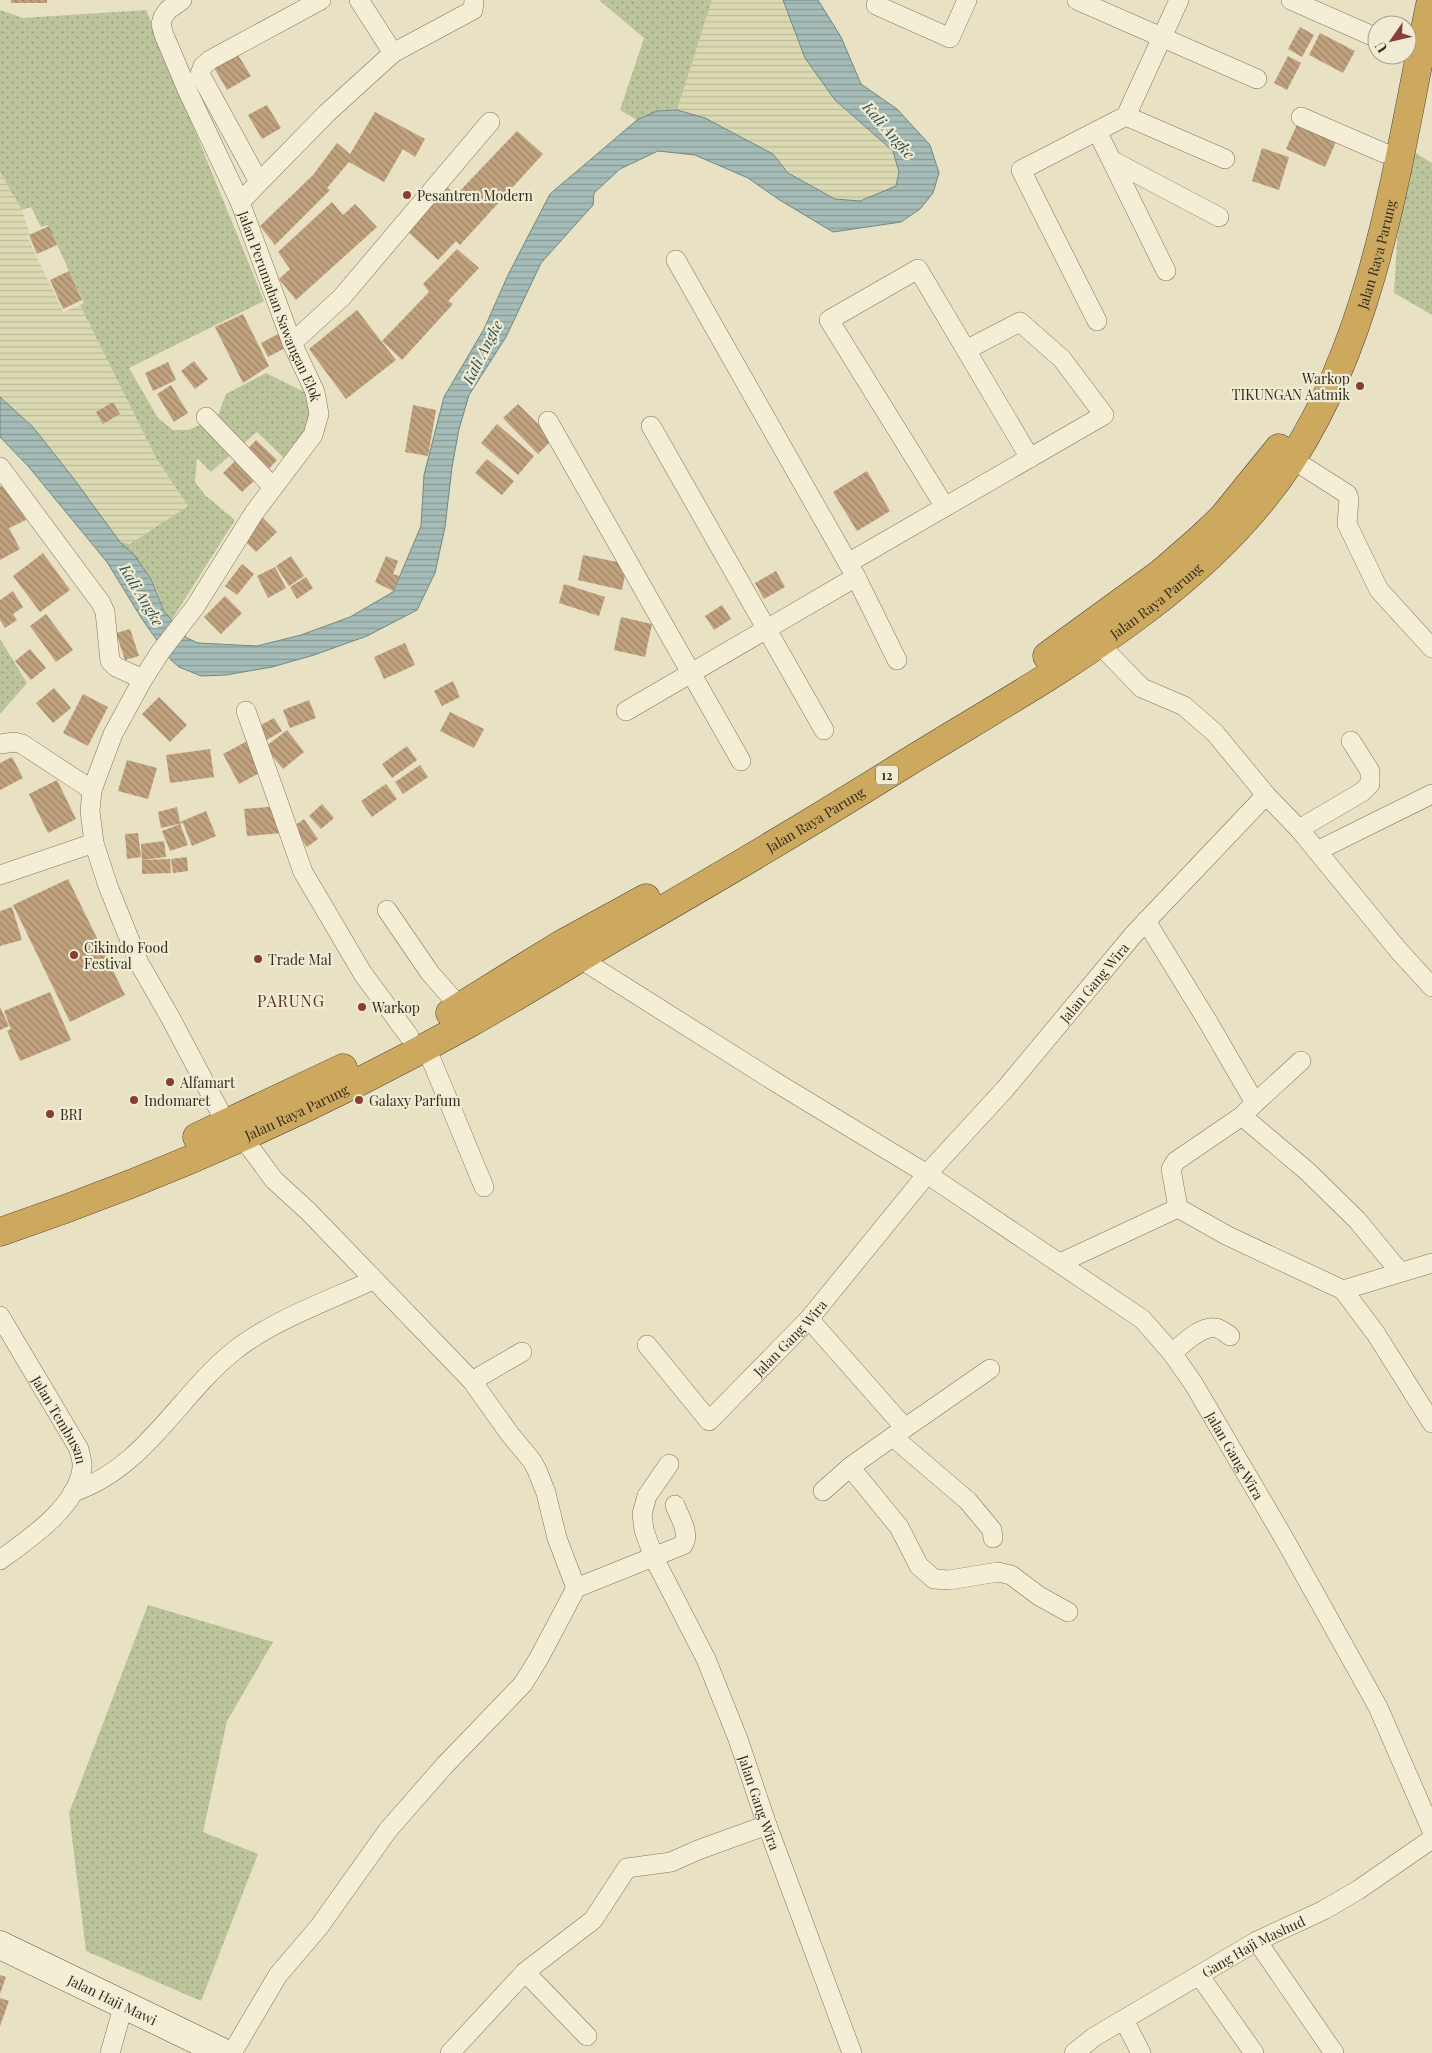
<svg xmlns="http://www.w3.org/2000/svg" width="1432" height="2053" font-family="'Playfair Display',serif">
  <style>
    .farmland { fill: url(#farmland-rules) }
    .grass { fill: url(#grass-dots) }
    .water { fill: url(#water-rules); stroke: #6e8985 }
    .building { fill: url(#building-back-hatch) }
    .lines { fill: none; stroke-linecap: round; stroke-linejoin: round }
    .street-casing { stroke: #80745d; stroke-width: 20 }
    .secondary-casing { stroke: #625540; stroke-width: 29 }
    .highway-casing { stroke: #4f4231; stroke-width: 29 }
    .street { stroke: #f4eed6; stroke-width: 19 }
    .secondary { stroke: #f4eed6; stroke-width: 28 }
    .highway { stroke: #cda95f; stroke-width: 28 }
    .poi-dot { fill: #883e35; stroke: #f0ebd3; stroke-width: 2 }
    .labels { text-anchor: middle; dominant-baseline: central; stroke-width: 4.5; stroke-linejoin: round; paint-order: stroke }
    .shield { fill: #f0ebd3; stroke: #6b6555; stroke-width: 1 }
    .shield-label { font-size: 12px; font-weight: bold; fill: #322b1f }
    .poi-label { font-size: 14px; fill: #322b1f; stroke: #f0ebd3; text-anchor: start }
    .street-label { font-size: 14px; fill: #322b1f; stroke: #f0ebd3 }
    .water-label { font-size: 15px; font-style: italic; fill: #304f50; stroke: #f0ebd3 }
    .quarter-label { font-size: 16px; letter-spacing: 1px; fill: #593524; stroke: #f0ebd3 }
  </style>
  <defs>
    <pattern id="farmland-rules" width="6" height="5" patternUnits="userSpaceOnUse" patternTransform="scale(1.25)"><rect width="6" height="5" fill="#dcdab3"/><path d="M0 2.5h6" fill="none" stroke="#bdbb9a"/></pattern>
    <pattern id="grass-dots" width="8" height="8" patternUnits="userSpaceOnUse" patternTransform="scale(1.25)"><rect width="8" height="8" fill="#bbc49a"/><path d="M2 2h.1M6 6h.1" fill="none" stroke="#999f7d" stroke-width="1.8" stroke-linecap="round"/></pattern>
    <pattern id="water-rules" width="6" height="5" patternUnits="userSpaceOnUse" patternTransform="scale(1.25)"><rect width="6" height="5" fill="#a6bcb8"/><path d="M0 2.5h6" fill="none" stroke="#889995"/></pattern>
    <pattern id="building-back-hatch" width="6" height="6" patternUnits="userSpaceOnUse" patternTransform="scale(1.25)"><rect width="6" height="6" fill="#c1a27f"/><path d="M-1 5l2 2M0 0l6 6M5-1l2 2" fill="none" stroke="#9d8467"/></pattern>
  </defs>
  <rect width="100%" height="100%" fill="#e8e1c4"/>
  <g class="farmland">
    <polygon points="712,0 783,0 835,100 893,151 899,172 896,186 860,201 835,199 788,173 773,154 705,118 677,110"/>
    <polygon points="0,172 22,210 30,234 27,236 63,312 80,305 156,458 188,506 130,544 120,542 74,479 34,427 0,397"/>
  </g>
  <g class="grass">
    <polygon points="599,0 712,0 677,110 657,111 637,120 620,110 644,38"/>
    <path d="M0 10 23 18 146 10 264 301 129 368 158 418 173 430H188L217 418 226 394 266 373 304 392 313 419 284 458 257 432 211 472 197 458 195 482 205 495 235 520 171 621C161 608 159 592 151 578 142 564 131 553 120 542L130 544 188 506 156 458 80 305 84 303 48 225 41 227 31 207 22 210 0 172Z"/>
    <polygon points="1403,145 1432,163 1432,315 1394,293"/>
    <polygon points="0,639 27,683 0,714"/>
    <polygon points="148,1605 273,1642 227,1721 203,1832 258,1854 201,2001 86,1951 69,1813"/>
  </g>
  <polygon class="water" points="783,0 818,0 841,37 861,84 897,109 930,145 939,173 933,193 920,209 901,222 833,232 778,199 748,178 695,155 658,151 620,169 594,193 593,205 541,263 506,337 469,395 459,429 452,467 445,527 435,573 417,610 367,636 314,655 272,667 226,675 201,676 179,667 171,660 142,619 107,562 28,466 0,437 0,397 33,427 74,479 120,542 135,556 151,579 164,611 187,638 198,643 257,646 301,635 350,617 393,592 421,526 424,475 444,397 484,329 508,275 550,194 637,120 657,111 677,110 705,118 773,154 788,173 835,199 860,201 896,186 899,172 893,151 835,100 805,58"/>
  <g class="building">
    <rect x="11" y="0" width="36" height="3"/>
    <polygon points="1300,27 1314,35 1302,57 1288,49"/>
    <polygon points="1320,33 1355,51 1343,73 1309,55"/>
    <polygon points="236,52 251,76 227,90 213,66"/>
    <polygon points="1288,56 1301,63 1287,90 1274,83"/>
    <polygon points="267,105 281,128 262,139 248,115"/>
    <polygon points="375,112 425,139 415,157 403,149 384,182 349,162 327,188 330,190 275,245 260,226 313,175 337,143 350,154"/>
    <polygon points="1299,120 1338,137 1325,167 1286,149"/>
    <polygon points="517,131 543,154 460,245 456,241 438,260 403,227 445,185 456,195"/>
    <polygon points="1262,148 1289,157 1279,190 1252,181"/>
    <polygon points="332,202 343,215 355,204 377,227 296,300 279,279 290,269 278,252"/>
    <polygon points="49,226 57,245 37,254 29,235"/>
    <polygon points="457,249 479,268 448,301 453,304 402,360 382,341 429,292 423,284"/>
    <polygon points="69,271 82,300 63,309 50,280"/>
    <polygon points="357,310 396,360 346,399 309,349"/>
    <polygon points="243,314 269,366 243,383 215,327"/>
    <polygon points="280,333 287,347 268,357 261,343"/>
    <polygon points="194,361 208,379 195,389 181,371"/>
    <polygon points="168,362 176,380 153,391 145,373"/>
    <polygon points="171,385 188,413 174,422 157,394"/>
    <polygon points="113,402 120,414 103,424 96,412"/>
    <polygon points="518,404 553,439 538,454 503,418"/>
    <polygon points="413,405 436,410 428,456 405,452"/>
    <polygon points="497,424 534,456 518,475 481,443"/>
    <polygon points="256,440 277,460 264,474 243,454"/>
    <polygon points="237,459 257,478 242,492 223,473"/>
    <polygon points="487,459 514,481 502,495 475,473"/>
    <polygon points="867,471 890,511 857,531 833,492"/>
    <polygon points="7,483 26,520 9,528 20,549 0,560 0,487"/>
    <polygon points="261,516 277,532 256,552 240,536"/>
    <polygon points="43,553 70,590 40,612 13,576"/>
    <polygon points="583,555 627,564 622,590 578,580"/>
    <polygon points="291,556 304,576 289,586 276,566"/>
    <polygon points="386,556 398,561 393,574 399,576 393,591 375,582"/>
    <polygon points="242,564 254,574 237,595 225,586"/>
    <polygon points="275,567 286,588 268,598 257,576"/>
    <polygon points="776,571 785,587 764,599 755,583"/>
    <polygon points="306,577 313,588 297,599 290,587"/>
    <polygon points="564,584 605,597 599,616 559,603"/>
    <polygon points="13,591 23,607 13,614 17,620 5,628 0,620 0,600"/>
    <polygon points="225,596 242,613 221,634 204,617"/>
    <polygon points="722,605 731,619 714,630 705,616"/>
    <polygon points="46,614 73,650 56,662 30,626"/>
    <polygon points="621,617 652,624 645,657 614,650"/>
    <polygon points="130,629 139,656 125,660 116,633"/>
    <polygon points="405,643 415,665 384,679 374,657"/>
    <polygon points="30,649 46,668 31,680 15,661"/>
    <polygon points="453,681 460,697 442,706 434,691"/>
    <polygon points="54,688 71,708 53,723 36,703"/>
    <polygon points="83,694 108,707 88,746 63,733"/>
    <polygon points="159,697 187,725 170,742 142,714"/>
    <polygon points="309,700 316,718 290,728 283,710"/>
    <polygon points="450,712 484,729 474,748 440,731"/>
    <polygon points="274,718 282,731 265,741 257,727"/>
    <polygon points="287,730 304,752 283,769 265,747"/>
    <polygon points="249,740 265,770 239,784 223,754"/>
    <polygon points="407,746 417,760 392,778 382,764"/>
    <polygon points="210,749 214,777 170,783 166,755"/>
    <polygon points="12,757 23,778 0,790 0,763"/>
    <polygon points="127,760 157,768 148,799 118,791"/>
    <polygon points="420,765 428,777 403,794 395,782"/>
    <polygon points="57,780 76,819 48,833 29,794"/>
    <polygon points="386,784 397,799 372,817 361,801"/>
    <polygon points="322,804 334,818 321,829 309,816"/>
    <polygon points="279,806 282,833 247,836 244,809"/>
    <polygon points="177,807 180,822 206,811 216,836 192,846 183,823 161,828 158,812"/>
    <polygon points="304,819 318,839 307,847 293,827"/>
    <polygon points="180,824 188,845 170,851 162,831"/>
    <polygon points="138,833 141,857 127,859 125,834"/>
    <polygon points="164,841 166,857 142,860 141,844"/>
    <polygon points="187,857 188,871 173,873 171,859"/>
    <polygon points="170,859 171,873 142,874 142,860"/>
    <polygon points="68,879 125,995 70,1022 13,905"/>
    <polygon points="12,907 22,940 0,946 0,911"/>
    <polygon points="50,992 71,1040 20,1061 7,1031 11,1029 4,1011"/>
    <polygon points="0,1007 9,1026 0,1030"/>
    <polygon points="0,1975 6,1977 0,1994"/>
    <polygon points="0,1998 9,2001 0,2026"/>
  </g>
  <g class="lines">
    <defs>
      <g id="street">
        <path id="s1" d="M182 0 168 10 163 17 161 24 164 35 189 94 240 202 292 343 315 392 319 414 313 435 254 513 195 607 161 651 143 679 113 734 92 790 90 811 94 843 108 886 139 963 170 1017 227 1125"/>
        <polyline points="359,0 393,53"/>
        <polyline points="1077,0 1257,79"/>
        <polyline points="1291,0 1377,38"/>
        <polyline points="876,5 950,38 967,0"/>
        <polyline points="1126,116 1225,159"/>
        <polyline points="1301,117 1384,153"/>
        <polyline points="1097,131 1166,271"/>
        <polyline points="1113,161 1219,217"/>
        <polyline points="259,182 200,74 203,66 210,60 321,0"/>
        <polyline points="240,202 327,113 393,53 473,10 474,0"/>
        <polyline points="676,260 856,577 897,660"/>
        <polyline points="1097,321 1021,170 1126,116 1179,0"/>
        <polyline points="292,343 342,297 490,122"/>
        <polyline points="206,417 273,487"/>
        <polyline points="548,421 741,761"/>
        <polyline points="651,426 824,730"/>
        <polyline points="1292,459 1347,494 1349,499 1347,524 1379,590 1432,648"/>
        <polyline points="0,467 101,603 105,612 110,661 116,667 143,679"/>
        <polyline points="945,507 829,320 918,269 1030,458"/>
        <polyline points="848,563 1104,415 1062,359 1020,322 966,350"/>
        <polyline points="1099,644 1142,688 1184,706 1215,733 1266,795 1299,829 1399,951 1432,987"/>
        <polyline points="246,711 303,872 363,974 409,1036"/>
        <polyline points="626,711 856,577"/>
        <polyline points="0,744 14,742 22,744 92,790"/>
        <polyline points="1299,829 1362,792 1370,784 1370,771 1351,741"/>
        <polyline points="1317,851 1432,794"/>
        <polyline points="0,875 94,843"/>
        <polyline points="387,910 430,973 460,1007"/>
        <polyline points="1146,921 1208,1022 1255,1103 1242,1116 1176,1161 1171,1169 1178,1208"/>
        <path id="s2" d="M571 953 777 1083 927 1174 1142 1319 1172 1353 1193 1383 1285 1540 1378 1707 1432 1831"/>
        <polyline points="426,1047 484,1187"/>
        <polyline points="1255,1103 1301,1061"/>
        <polyline points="1242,1116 1307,1171 1357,1220 1400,1272"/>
        <polyline points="1178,1208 1228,1236 1343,1290 1432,1263"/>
        <polyline points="1060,1263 1178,1208"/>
        <polyline points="1343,1290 1376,1334 1432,1423"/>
        <path id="s3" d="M0 1316 79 1449C80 1455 83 1462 82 1468 78 1506 28 1540 0 1560"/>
        <polyline points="809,1319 905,1428 850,1467 823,1491"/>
        <path id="s4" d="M647 1345 709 1421 809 1319 927 1174 1005 1089 1134 934 1266 795"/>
        <path d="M1172 1353C1183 1344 1201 1325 1216 1328 1221 1329 1226 1333 1230 1336"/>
        <polyline points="472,1381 522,1352"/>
        <polyline points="905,1428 990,1369"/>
        <polyline points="893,1437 968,1501 992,1530 993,1538"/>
        <path id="s5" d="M669 1464 647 1496 642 1514 644 1530 654 1558 706 1659 738 1739 767 1825 852 2053"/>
        <polyline points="850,1467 899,1527 919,1566 934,1579 949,1580 998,1572 1011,1575 1039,1596 1068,1612"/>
        <path d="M73 1492C144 1469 179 1395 234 1351 271 1321 330 1300 373 1280"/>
        <path d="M576 1588 683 1545C691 1534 679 1516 675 1505"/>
        <polyline points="1257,1941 1334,2053"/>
        <polyline points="525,1972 587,2036"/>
        <polyline points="1199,1975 1254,2053"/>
        <polyline points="1124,2020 1141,2053"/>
        <polyline points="110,2053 124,2004"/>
        <polyline points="232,2053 278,1975 319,1927 388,1830 445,1765 523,1684 539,1658 576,1588 557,1538 546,1493 537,1470 532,1461 509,1433 472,1381 308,1211 274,1180 243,1138"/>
        <polyline points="450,2053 525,1972 593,1920 627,1868 671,1862 698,1850 767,1825"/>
        <path id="s6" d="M1074 2053 1094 2037 1257 1941 1324 1910 1358 1890 1432 1839"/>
      </g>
      <g id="secondary">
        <path id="s7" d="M0 1945 224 2053"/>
      </g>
      <g id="highway">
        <polyline points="1047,656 1161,573 1200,539 1223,517 1279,448"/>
        <polyline points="450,1013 560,945 646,898"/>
        <polyline points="197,1137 343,1068"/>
        <path id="s8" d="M0 1232C162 1177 319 1107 468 1024 518 996 566 966 615 937 711 882 806 826 900 767 1038 681 1201 599 1292 459 1378 326 1399 152 1431 0"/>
      </g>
    </defs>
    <use href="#street" class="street-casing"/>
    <use href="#secondary" class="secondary-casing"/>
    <use href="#highway" class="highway-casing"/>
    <use href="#street" class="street"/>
    <use href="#secondary" class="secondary"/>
    <use href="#highway" class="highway"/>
  </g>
  <g class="poi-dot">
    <circle cx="407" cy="195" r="5"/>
    <circle cx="1360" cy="386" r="5"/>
    <circle cx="74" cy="955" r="5"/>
    <circle cx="258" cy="959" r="5"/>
    <circle cx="362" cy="1007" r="5"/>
    <circle cx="170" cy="1082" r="5"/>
    <circle cx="134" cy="1100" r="5"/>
    <circle cx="359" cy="1100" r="5"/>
    <circle cx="50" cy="1114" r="5"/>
  </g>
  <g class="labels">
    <rect class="shield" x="876" y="765.5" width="22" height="19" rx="4"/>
    <g class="shield-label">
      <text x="887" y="775">12</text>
    </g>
    <g class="poi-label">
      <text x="417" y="195">Pesantren Modern</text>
      <text x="1350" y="378" text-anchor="end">Warkop<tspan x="1350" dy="16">TIKUNGAN Aatmik</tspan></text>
      <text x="84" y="947">Cikindo Food<tspan x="84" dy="16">Festival</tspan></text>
      <text x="268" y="959">Trade Mal</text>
      <text x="372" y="1007">Warkop</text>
      <text x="180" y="1082">Alfamart</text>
      <text x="144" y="1100">Indomaret</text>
      <text x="369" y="1100">Galaxy Parfum</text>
      <text x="60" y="1114">BRI</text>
    </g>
    <g class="street-label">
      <text stroke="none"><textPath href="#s8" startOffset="1741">Jalan Raya Parung</textPath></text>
      <text stroke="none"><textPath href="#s1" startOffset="340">Jalan Perumahan Sawangan Elok</textPath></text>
      <text stroke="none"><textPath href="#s8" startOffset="1321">Jalan Raya Parung</textPath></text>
      <text stroke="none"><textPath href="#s8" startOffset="916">Jalan Raya Parung</textPath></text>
      <text stroke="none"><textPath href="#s4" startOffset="682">Jalan Gang Wira</textPath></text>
      <text stroke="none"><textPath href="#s8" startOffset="320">Jalan Raya Parung</textPath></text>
      <text stroke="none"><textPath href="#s4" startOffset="214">Jalan Gang Wira</textPath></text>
      <text stroke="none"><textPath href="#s3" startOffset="120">Jalan Tembusan</textPath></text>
      <text stroke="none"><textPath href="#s2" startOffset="844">Jalan Gang Wira</textPath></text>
      <text stroke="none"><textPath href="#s5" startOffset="370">Jalan Gang Wira</textPath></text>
      <text stroke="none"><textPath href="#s6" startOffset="209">Gang Haji Mashud</textPath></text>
      <text stroke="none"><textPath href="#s7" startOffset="125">Jalan Haji Mawi</textPath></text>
    </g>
    <g class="water-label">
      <text transform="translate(889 130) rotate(49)">Kali Angke</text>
      <text transform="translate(482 352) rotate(-63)">Kali Angke</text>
      <text transform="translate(142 595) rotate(59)">Kali Angke</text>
    </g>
    <g class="quarter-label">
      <text x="291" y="1000">PARUNG</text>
    </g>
  </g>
  <g transform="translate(1392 40) rotate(236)"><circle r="24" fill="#f0ebd3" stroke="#a49e8b"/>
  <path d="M0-4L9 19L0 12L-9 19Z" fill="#883e35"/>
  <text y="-8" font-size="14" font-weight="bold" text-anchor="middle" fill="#322b1f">U</text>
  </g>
</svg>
